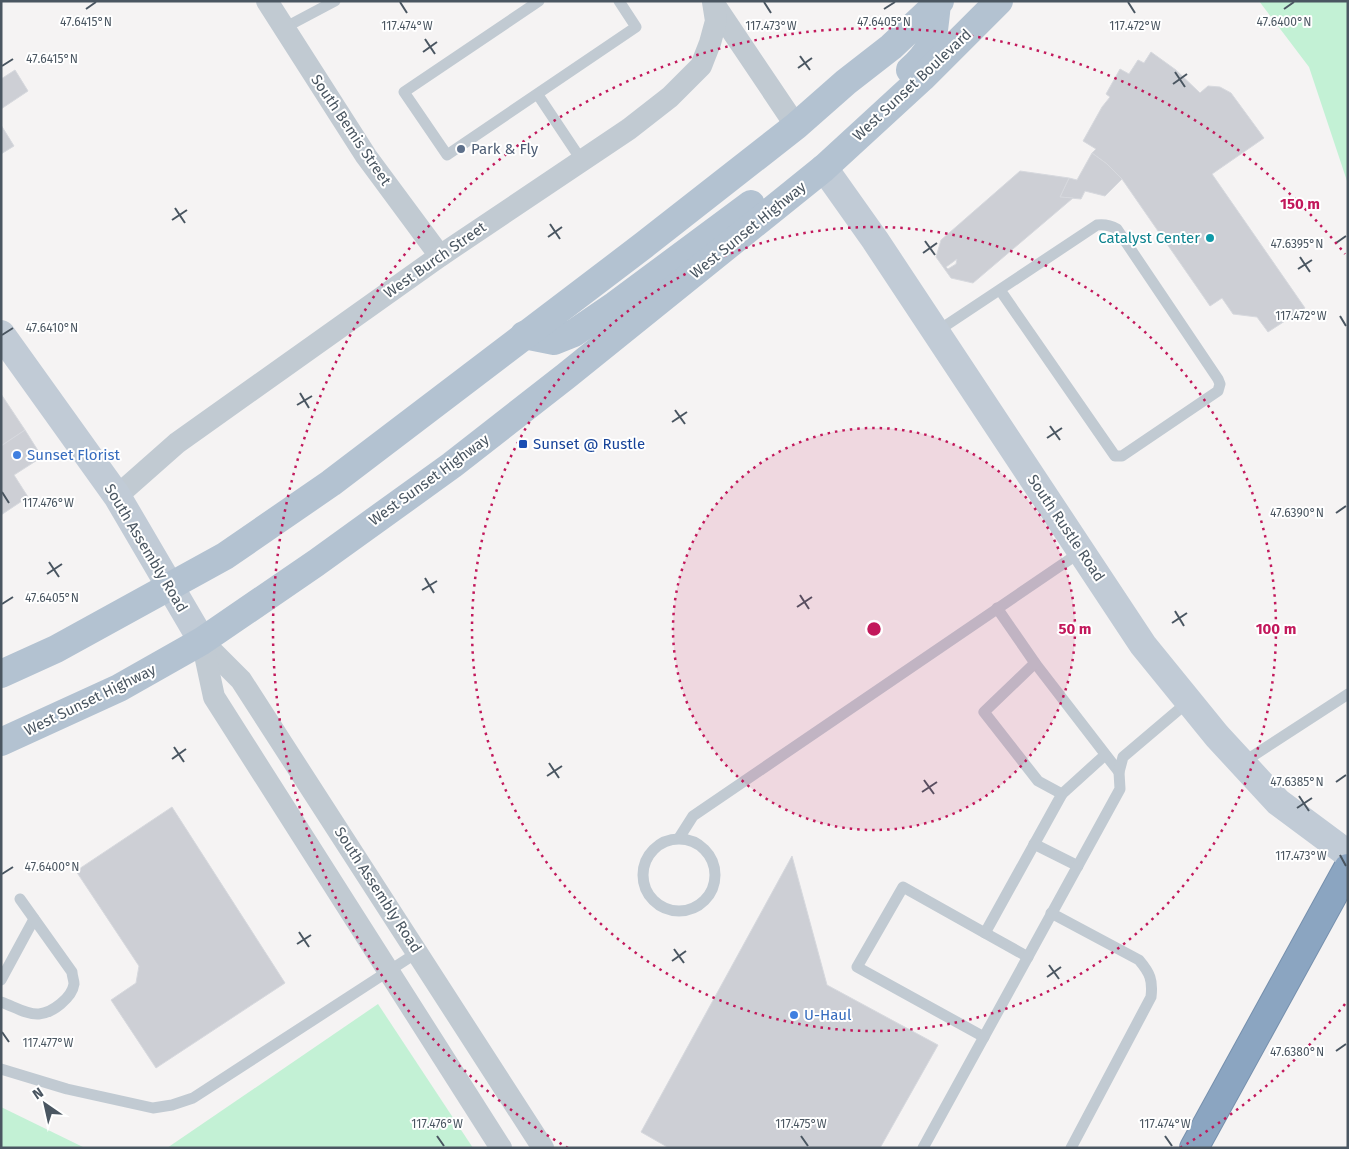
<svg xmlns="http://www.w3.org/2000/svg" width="1349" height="1149" font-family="'Fira Sans',sans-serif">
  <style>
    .green { fill: #c3f1d5 }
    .building { fill: #cdcfd5; stroke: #d7d9de; fill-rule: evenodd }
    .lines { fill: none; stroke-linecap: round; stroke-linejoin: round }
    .highway-casing { stroke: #7690ad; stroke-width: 30 }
    .lane { stroke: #c1cad2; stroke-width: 11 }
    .street { stroke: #c1cad2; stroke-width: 22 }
    .secondary { stroke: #c1cbd6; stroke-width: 28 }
    .primary { stroke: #b3c2d1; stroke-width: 28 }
    .highway { stroke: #8ba5c1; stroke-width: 28 }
    .ticks { fill: none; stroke: #4a5661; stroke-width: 2 }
    .ring { fill: none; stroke: #c2185b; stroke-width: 2.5; stroke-dasharray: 2.5 5 }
    .service-dot { fill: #5c6f8a; stroke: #fff; stroke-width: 2 }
    .culture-dot { fill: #0f9aa8; stroke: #fff; stroke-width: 2 }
    .transit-dot { fill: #1a4fb4; stroke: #fff; stroke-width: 2 }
    .shop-dot { fill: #3f7fe0; stroke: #fff; stroke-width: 2 }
    .labels { text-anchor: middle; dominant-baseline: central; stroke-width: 4; stroke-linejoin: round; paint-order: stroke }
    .street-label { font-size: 15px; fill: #4a5661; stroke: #fff }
    .service-label { font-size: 15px; fill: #4e5e75; stroke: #fff; text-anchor: start }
    .culture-label { font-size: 15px; fill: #0d838f; stroke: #fff; text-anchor: end }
    .transit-label { font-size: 15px; fill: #164399; stroke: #fff; text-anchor: start }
    .shop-label { font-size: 15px; fill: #366cbe; stroke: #fff; text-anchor: start }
    .ticks-label { font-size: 12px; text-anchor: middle; fill: #4a5661; stroke: #fff; stroke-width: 4; stroke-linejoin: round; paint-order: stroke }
    .centre { fill: #c2185b; stroke: #fff; stroke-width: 2.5 }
    .ring-label { font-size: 15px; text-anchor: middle; font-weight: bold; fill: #c2185b; stroke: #fff; stroke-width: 4; stroke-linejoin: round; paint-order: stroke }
  </style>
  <rect width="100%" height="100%" fill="#f5f3f3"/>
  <g class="green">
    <polygon points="1259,1 1348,1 1348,184 1309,67"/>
    <polygon points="378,1004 473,1148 167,1148"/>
    <polygon points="1,1107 85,1148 1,1148"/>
  </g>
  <g class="building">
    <polygon points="1151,52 1176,70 1200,93 1208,86 1220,87 1231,93 1264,138 1212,174 1305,308 1268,332 1257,317 1233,314 1222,298 1210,306 1122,179 1107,164 1092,153 1096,149 1083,141 1102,107 1110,97 1106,94 1120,69 1129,74 1138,60 1144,63"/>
    <polygon points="15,70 28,91 1,109 1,79"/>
    <polygon points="1,125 14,146 1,154"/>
    <polygon points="1092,153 1107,164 1122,179 1105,196 1085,191 1081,199 1060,197 1069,178 1077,180"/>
    <path d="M1020 171 1069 178 1060 197 1073 198 973 283 951 278 936 257 941 240ZM957 259 956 264 948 269 946 267Z"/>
    <polygon points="1,394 25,430 1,446"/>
    <polygon points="25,430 42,457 14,475 28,497 1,515 1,446"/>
    <polygon points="172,807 285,983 156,1068 111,1000 136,983 139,966 76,871"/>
    <polygon points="792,856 827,985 938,1045 880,1148 669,1148 641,1132"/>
  </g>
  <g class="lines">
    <defs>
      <polyline id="highway" points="1194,1148 1348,868"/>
    </defs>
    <use href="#highway" class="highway-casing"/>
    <g class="lane">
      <polyline points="539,1 404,92 447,155 636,27 619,1"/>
      <polyline points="284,28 335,1"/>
      <polyline points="538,95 582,161"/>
      <path d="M936 332 1097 225C1105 224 1110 225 1117 229L1218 379 1220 384 1218 391 1122 456H1115L1000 290"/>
      <polyline points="997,608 1035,663 1119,772"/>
      <polyline points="1242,763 1348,694"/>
      <polyline points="1062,794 1105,755"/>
      <polyline points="679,838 693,816 1082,551"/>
      <circle cx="679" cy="875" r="36"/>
      <polyline points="1034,844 1078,866"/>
      <path d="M1051 913 1139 960C1150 973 1153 980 1151 997L1071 1148"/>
      <polyline points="985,933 1028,957"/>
      <polyline points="1,980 34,919"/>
      <path d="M1 1002C13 1006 27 1015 39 1014 52 1013 72 998 74 984 74 980 72 976 72 972L20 899"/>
      <polyline points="984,1037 857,967 903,887 985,933 1062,794 1038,781 984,712 1035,663"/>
      <polyline points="1,1069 67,1089 153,1108 172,1105 193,1098 418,952"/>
      <polyline points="923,1148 1120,789 1119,772 1123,757 1189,701"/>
    </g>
    <g class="street">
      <polyline points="267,1 366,156 440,256"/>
      <polyline points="714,4 796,126"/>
      <polyline points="117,496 177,443 440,256 629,129 670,97 701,66 710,43 716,21 713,2"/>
      <polyline points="202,641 241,680 543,1148"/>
      <polyline points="202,641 214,697 501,1148"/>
    </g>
    <g class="secondary">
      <polyline points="824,168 875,240 1143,645 1217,736 1278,802 1348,854"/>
      <polyline points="1,334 117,496 202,641"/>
    </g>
    <g class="primary">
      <path d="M910 70C936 47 933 36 937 4"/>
      <polyline points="524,335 554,341 574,333 615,305 751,204"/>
      <polyline points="1,674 56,649 225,556 331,483 644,245 796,126 846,82 891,47 940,1"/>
      <polyline points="1,742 119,688 202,641 316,563 452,465 566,376 824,168 922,78 999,1"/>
    </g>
    <use href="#highway" class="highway"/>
  </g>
  <path class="ticks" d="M400 2 407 13M764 2 771 13M1128 2 1135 13M86 9 96 2M884 9 895 2M1284 9 1294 2M425 39 435 54M423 52 437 42M800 56 810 70M2 66 13 59M798 68 812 58M1175 72 1185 87M1173 84 1187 74M175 208 185 223M172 220 187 210M550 224 560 239M548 237 562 227M925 241 935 255M1336 243 1346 236M923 253 937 243M1300 257 1310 272M1298 269 1312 260M1340 316 1346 326M2 335 13 328M300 393 309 408M297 405 312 396M675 410 685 424M672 422 687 412M1050 426 1060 440M1047 438 1062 428M2 492 9 503M1336 513 1346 506M49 562 59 577M47 574 62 564M425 578 434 593M422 590 437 581M800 595 809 609M2 604 13 597M797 607 812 597M1175 611 1184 626M1172 623 1187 613M174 747 184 762M172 759 186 749M549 763 559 778M547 776 562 766M924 780 934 794M1336 782 1346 775M922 792 937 782M1299 796 1309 811M1297 808 1312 798M1340 855 1346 866M2 874 13 867M299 932 309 947M297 944 311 935M674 949 684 963M672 961 686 951M1049 965 1059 979M1047 977 1061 967M2 1032 9 1042M1336 1051 1346 1044M437 1136 444 1146M801 1136 808 1146M1165 1136 1172 1146"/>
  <circle cx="874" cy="629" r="201" fill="#c2185b" fill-opacity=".12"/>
  <g class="ring">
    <circle cx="874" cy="629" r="201"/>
    <circle cx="874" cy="629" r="402"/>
    <path d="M1345 1004A602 602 0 0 1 1180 1148M568 1148A602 602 0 1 1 1345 254"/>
  </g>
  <circle class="service-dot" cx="461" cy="149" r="5"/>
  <circle class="culture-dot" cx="1210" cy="238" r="5"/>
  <rect class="transit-dot" x="518" y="439" width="10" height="10" rx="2.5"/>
  <g class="shop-dot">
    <circle cx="17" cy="455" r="5"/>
    <circle cx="794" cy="1015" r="5"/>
  </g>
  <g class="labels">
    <g class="street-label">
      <text transform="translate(912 85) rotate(-43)">West Sunset Boulevard</text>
      <text transform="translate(351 130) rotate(56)">South Bemis Street</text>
      <text transform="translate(748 230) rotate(-39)">West Sunset Highway</text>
      <text transform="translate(435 260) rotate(-35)">West Burch Street</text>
      <text transform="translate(429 480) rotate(-36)">West Sunset Highway</text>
      <text transform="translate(1066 528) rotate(56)">South Rustle Road</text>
      <text transform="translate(146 548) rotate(59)">South Assembly Road</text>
      <text transform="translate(90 700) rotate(-26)">West Sunset Highway</text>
      <text transform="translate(378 890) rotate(57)">South Assembly Road</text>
    </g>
    <g class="service-label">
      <text x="471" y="149">Park &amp; Fly</text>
    </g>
    <g class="culture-label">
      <text x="1200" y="238">Catalyst Center</text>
    </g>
    <g class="transit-label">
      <text x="533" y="444">Sunset @ Rustle</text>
    </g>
    <g class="shop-label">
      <text x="27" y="455">Sunset Florist</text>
      <text x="804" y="1015">U-Haul</text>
    </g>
  </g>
  <g class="ticks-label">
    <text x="86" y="26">47.6415°N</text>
    <text x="884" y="26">47.6405°N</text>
    <text x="1284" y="26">47.6400°N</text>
    <text x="407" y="30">117.474°W</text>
    <text x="771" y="30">117.473°W</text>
    <text x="1135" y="30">117.472°W</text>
    <text x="52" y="63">47.6415°N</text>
    <text x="1297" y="248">47.6395°N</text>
    <text x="1301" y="320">117.472°W</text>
    <text x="52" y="332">47.6410°N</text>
    <text x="48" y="507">117.476°W</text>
    <text x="1297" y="517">47.6390°N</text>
    <text x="52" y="602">47.6405°N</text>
    <text x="1297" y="786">47.6385°N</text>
    <text x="1301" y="860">117.473°W</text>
    <text x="52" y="871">47.6400°N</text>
    <text x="48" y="1047">117.477°W</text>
    <text x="1297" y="1056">47.6380°N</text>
    <text x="437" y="1128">117.476°W</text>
    <text x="801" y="1128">117.475°W</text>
    <text x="1165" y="1128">117.474°W</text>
  </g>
  <circle cx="874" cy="629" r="8" class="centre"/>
  <g class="ring-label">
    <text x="1300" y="209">150 m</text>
    <text x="1075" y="634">50 m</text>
    <text x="1276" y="634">100 m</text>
  </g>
  <rect width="1349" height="1149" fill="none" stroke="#4a5661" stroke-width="5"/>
  <g transform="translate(45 1104) rotate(326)" stroke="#ffffff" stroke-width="4" paint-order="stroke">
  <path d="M0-4L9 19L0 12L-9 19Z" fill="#4a5661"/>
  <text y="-8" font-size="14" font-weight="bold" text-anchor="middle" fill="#4a5661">N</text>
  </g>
</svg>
